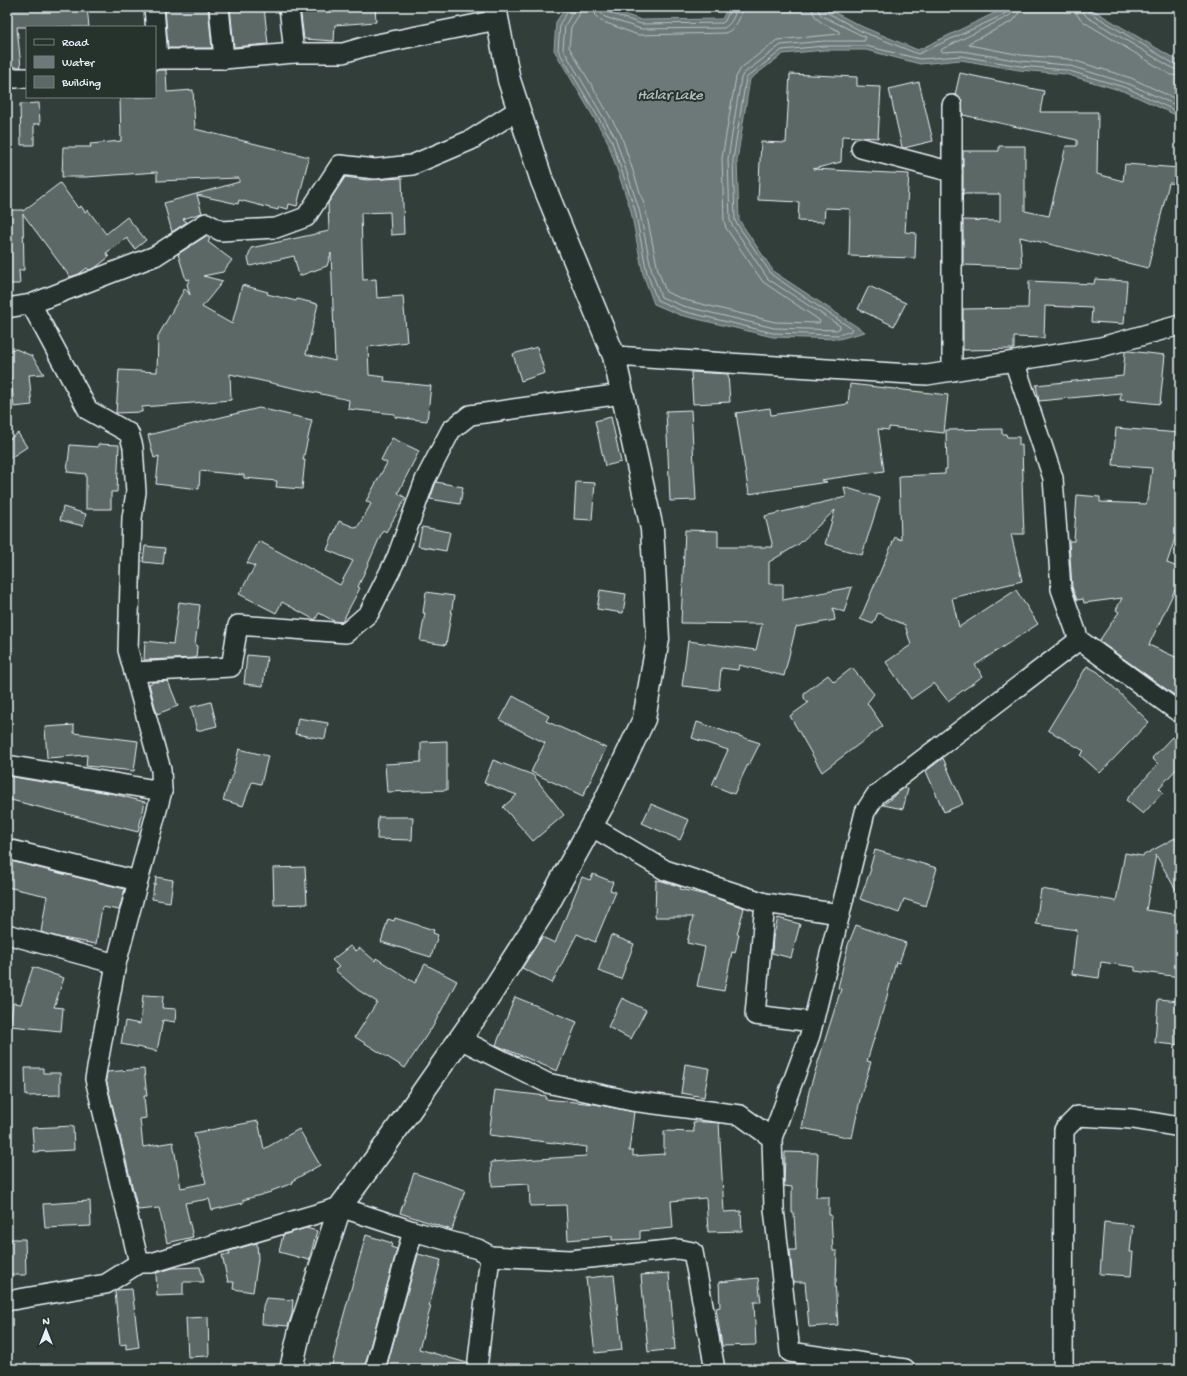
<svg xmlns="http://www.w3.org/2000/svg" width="1187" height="1376" font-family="'Gochi Hand',sans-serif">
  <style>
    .water { fill: #6d7978; stroke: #9ea9ab }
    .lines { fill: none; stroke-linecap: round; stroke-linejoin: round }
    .shore { stroke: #b7c1c5; stroke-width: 1 }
    .building { fill: #5c6865; stroke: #e8f1f8 }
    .minor-casing { stroke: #e8f1f8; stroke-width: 22 }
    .tertiary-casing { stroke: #e8f1f8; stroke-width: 25 }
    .minor { stroke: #26332d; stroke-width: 19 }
    .tertiary { stroke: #26332d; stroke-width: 22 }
    .labels { text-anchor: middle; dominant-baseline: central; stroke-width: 4; stroke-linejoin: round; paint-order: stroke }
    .water-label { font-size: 15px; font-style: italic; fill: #b1bbbe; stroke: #26332d }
  </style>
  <rect width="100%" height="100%" fill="#323e39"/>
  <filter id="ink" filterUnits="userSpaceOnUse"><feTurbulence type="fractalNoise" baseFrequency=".025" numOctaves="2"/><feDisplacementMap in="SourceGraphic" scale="8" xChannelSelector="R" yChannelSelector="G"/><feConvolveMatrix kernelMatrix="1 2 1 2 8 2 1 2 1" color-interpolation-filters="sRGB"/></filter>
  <g filter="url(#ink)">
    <polygon class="water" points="566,7 604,7 641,20 722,19 728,7 824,7 863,27 918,50 1007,7 1088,7 1180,62 1180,117 1126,92 1065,74 1019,70 961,60 920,64 866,50 824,50 783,54 750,79 737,160 739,220 774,272 865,332 839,339 773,337 680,315 654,304 643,274 631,211 607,140 554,50 556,22"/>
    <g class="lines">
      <g class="shore">
        <polyline points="569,7 569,10 560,23 558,50 611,139 635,210 647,273 657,300 682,311 773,333 838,335 851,331 852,329 772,275 735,221 733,160 746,78 782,50 824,46 866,46 920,59 961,56 1020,66 1066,70 1127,88 1180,113"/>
        <polyline points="574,7 573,12 565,25 563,49 615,137 639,209 652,272 661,297 683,306 774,328 837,330 840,328 840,326 768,279 732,225 730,220 728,159 741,78 743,74 781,45 824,41 864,41 865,40 865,37 822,16 819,12 818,7"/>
        <path d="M580 7 579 15 571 27 569 47 621 135 645 207 658 270 666 292 685 300 775 322 818 323 820 322 819 320 763 282 726 228 724 221 722 158 736 77 741 68 777 40 839 34V31C827 25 813 22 812 7"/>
        <path d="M594 7 596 16 601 21 638 35 725 33C735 30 742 17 742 7"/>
        <path d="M600 7 601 13 605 17 641 29 724 28C731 24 736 15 736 7"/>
        <polyline points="605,7 607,12 641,24 722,23 725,21 731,7"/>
        <polyline points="823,7 826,12 861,31 918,54 999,17 1007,12 1008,7"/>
        <polyline points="1013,7 1013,12 1009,16 942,49 941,52 962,51 1020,61 1067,65 1129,84 1180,107"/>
        <polyline points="1020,7 1018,15 1013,21 969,43 969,45 1021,55 1069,59 1131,78 1180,101"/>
        <polyline points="1076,7 1077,15 1084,22 1171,75 1180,76"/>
        <polyline points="1082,7 1083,12 1087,17 1174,69 1180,70"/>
        <polyline points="1087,7 1089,12 1176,65 1180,65"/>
      </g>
    </g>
    <g class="building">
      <polygon points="7,7 87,7 89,27 17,27 21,67 7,67"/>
      <polygon points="165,7 208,7 212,48 168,48"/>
      <polygon points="230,7 264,7 268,44 234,47"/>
      <polygon points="300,7 375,7 376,22 335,25 334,41 304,39"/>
      <polygon points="155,70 166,70 167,92 193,90 195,129 309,157 297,206 289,204 288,209 279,207 278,210 239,200 238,204 197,195 202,213 183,219 187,222 172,232 164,203 239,182 239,178 157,181 157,172 86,177 62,177 63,147 91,147 90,144 121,141 120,98 155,97"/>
      <polygon points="960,73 1044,91 1040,112 1098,112 1097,174 1123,181 1125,164 1180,168 1180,184 1169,183 1148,268 1020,237 1022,267 963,265 963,220 1000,221 1000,194 963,194 963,151 999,151 999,146 1025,146 1025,211 1049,216 1066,146 1077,146 1077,140 963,115 962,100 955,95"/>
      <polygon points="790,74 857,77 857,86 881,87 878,138 842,136 841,162 813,169 909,174 905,232 916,233 915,258 849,256 850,209 825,208 824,222 798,221 799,202 758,200 761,142 786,143"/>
      <polygon points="919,82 933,141 904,148 902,147 889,89"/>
      <polygon points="39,103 40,124 34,124 34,145 21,145 20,104"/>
      <polygon points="345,177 367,180 402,178 404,234 391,235 390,212 361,213 363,280 376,279 377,298 403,296 407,342 368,347 369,375 385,377 384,381 431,386 427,421 395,417 395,414 348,409 349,400 230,374 231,400 142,407 142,412 116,413 119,370 157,372 158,336 185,288 190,295 187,284 190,279 186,280 178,254 206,236 210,239 208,242 232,260 223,272 203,276 223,281 202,307 232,324 242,285 268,292 267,294 296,301 297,299 318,304 306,354 335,361 331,253 327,266 299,276 294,256 250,266 248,258 251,248 329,231 328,203"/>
      <polygon points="60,183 78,208 81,206 85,212 88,210 106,234 127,217 146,240 135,249 127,238 106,253 109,257 95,268 89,270 87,268 79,274 70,277 23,214 24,270 19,270 20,284 7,284 7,210 23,210 23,211"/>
      <polygon points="1095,279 1127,281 1124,324 1091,322 1092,308 1045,306 1044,338 1014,337 1014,349 963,350 963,309 1028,308 1029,281 1094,284"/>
      <polygon points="869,286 906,303 894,326 858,309"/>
      <polygon points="537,347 545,373 521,381 513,354"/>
      <polygon points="16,349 32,356 44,374 29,375 32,405 14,407 11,378 7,378 7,350"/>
      <polygon points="1128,351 1165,355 1160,404 1120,400 1121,393 1039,401 1036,385 1123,376 1125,352"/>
      <polygon points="691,372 728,374 730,402 693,404"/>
      <polygon points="850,384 948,395 944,433 889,427 889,430 878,429 884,471 821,480 827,482 749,494 736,413 770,408 771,415 848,404"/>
      <polygon points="259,408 312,420 303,460 305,460 302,489 276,487 277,481 244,478 244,475 200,471 199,489 156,484 159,456 154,458 148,435"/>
      <polygon points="691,410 696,500 670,501 666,411"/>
      <polygon points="611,417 621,462 605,466 595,421"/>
      <polygon points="1116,428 1180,433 1180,523 1167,563 1180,568 1180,579 1149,645 1180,659 1180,699 1099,641 1119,612 1116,610 1122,598 1084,603 1083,599 1077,600 1072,587 1069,541 1074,541 1077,495 1100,497 1100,502 1146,504 1149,492 1152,468 1113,465"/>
      <polygon points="1002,429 1002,434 1006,434 1007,437 1019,437 1019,445 1022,445 1023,481 1022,481 1024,534 1011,534 1022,581 952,598 959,627 1016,590 1038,624 975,665 983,676 948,701 934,683 911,699 886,662 911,645 905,625 878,613 873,624 860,619 895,537 901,540 899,476 945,474 945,469 947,469 946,430"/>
      <polygon points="18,433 27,447 7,460 7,441"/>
      <polygon points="392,438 419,451 398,493 406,498 386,532 383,530 358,587 360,588 342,622 334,621 319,613 315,620 282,602 276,613 239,594 255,566 247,563 259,541 340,585 353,561 327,550 339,521 357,528 371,504 366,501 387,463 381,460"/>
      <polygon points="98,444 119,445 117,492 111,492 111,509 86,509 86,474 67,472 70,445 98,447"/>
      <polygon points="436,482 463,487 460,504 430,499"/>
      <polygon points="576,482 595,483 592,520 574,519"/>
      <polygon points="844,487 880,498 862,555 825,544 835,510 799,544 769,562 769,584 783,584 783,600 852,587 844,612 833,608 835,620 796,627 784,676 739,665 738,670 721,668 719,690 682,686 688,641 756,650 762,624 681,623 685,530 718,531 718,547 773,547 765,516 846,497"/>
      <polygon points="63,507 86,514 83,526 60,520"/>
      <polygon points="422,527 450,532 446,551 418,546"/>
      <polygon points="145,546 165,548 163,564 143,562"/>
      <polygon points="600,590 626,594 623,613 597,609"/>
      <polygon points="426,592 454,596 446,645 420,641 425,613 423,613"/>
      <polygon points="179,602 200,605 195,645 197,646 196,658 144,660 145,641 173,644"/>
      <polygon points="247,655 267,657 263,686 244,684"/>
      <polygon points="1087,666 1098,672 1149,722 1100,773 1080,755 1084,751 1048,730"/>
      <polygon points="852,668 874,694 867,703 883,726 822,772 790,716 808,703 804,698 804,693 828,675 834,682"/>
      <polygon points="168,681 178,706 157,714 149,684 154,682"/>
      <polygon points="513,696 549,716 546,721 606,748 583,796 531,772 545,743 500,720"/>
      <polygon points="211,702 217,726 197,731 191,707"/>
      <polygon points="298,718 328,723 325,739 295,734"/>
      <polygon points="697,722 760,743 749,765 748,764 734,794 712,785 728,750 692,738"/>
      <polygon points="74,725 74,733 138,741 134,771 86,766 87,755 47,758 45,727"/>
      <polygon points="1172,737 1180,744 1180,765 1159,788 1163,792 1143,814 1126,800 1158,764 1152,758"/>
      <polygon points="447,741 447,790 387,792 385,764 421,762 421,742"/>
      <polygon points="239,749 268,756 261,784 252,782 243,806 223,800 230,780 231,780"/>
      <polygon points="943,758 963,804 944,812 926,771"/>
      <polygon points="493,760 533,775 564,815 533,841 503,807 517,795 484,783"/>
      <polygon points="7,776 114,794 145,802 138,832 7,799"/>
      <polygon points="904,788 908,789 903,809 883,805"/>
      <polygon points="651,804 689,820 680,840 642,823"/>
      <polygon points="378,817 413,817 412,840 377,839"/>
      <polygon points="1175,838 1180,846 1180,897 1156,855 1146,910 1180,915 1180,977 1135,971 1135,967 1101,962 1099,978 1072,974 1077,930 1036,924 1041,889 1116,901 1125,853 1142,856"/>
      <polygon points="875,850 937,868 926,906 904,899 899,913 860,899 871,869 870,868"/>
      <polygon points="10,861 125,889 119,910 102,907 96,944 62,938 41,932 47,896 7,887"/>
      <polygon points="305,867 307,904 274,905 273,868"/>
      <polygon points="593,874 613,882 610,890 616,892 595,942 577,934 552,983 522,968 542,937 555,943 582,877 590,880"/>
      <polygon points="156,877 173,880 170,902 152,899 154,884 155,885"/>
      <polygon points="656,880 662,881 681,887 680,889 710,896 744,908 737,934 739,934 735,953 732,952 724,991 697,986 705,947 687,943 693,917 655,917"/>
      <polygon points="395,918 434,930 433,933 438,935 431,957 381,942 388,919 394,921"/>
      <polygon points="778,918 800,924 791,958 772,953 773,938"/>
      <polygon points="856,925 906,943 899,963 896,962 886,1000 867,1061 871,1062 861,1095 852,1138 802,1128 809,1091 841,989 838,988 848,945"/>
      <polygon points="611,935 634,944 621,979 598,971"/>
      <polygon points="350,946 356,951 360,948 375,961 376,958 415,983 425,964 457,981 431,1030 430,1030 405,1068 355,1037 377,1002 358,990 335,970 339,967 332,960"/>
      <polygon points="33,967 64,978 54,1007 63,1008 61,1031 10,1026 13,1003 21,1004"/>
      <polygon points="143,995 163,996 162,1008 176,1009 175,1022 163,1020 157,1051 121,1044 125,1021 140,1024"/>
      <polygon points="515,997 577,1022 557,1071 496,1045"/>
      <polygon points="622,998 646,1010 631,1039 608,1027"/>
      <polygon points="1158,999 1180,1001 1177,1045 1155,1043"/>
      <polygon points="685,1064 709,1068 704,1097 681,1093"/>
      <polygon points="25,1068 43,1068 43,1073 60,1073 60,1095 26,1096"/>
      <polygon points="144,1069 147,1096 144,1096 146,1118 140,1119 143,1147 173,1142 181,1188 206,1183 194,1133 258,1121 264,1149 299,1129 320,1165 292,1181 293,1183 271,1191 271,1192 243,1200 243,1203 212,1210 209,1199 185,1203 193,1237 167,1243 159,1208 138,1210 106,1079 107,1072"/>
      <polygon points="495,1090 546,1096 545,1099 595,1104 634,1112 629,1151 633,1151 633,1156 664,1154 664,1131 694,1132 693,1122 706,1122 719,1123 724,1212 741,1211 742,1231 708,1232 706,1198 671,1201 673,1228 640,1231 640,1239 612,1240 612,1236 568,1240 566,1205 530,1206 529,1184 492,1186 491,1162 586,1156 587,1147 489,1135"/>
      <polygon points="73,1126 74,1150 34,1152 32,1128"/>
      <polygon points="785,1152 818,1153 816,1197 829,1197 829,1215 831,1215 833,1251 837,1251 836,1282 835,1282 838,1325 809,1327 805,1282 793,1282 790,1250 796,1250 794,1213 792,1213 792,1187 784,1186"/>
      <polygon points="414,1173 465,1190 452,1230 400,1213"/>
      <polygon points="90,1201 91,1226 45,1228 43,1204"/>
      <polygon points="1104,1222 1133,1225 1130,1252 1133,1252 1131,1276 1100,1274"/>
      <polygon points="306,1228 317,1231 309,1260 279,1252 283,1235"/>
      <polygon points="366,1235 392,1243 391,1247 397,1249 364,1369 331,1369 337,1344 336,1343"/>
      <polygon points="7,1239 25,1239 26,1275 7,1275"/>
      <polygon points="257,1243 258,1259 253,1292 233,1289 234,1282 228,1282 222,1255 230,1255 229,1251"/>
      <polygon points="418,1254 441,1260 429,1306 431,1306 419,1349 467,1363 466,1369 386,1369"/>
      <polygon points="200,1267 204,1282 183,1282 183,1295 157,1296 156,1273 173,1268"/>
      <polygon points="669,1273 675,1349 648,1352 641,1275"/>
      <polygon points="614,1275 622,1350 595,1353 586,1278"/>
      <polygon points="758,1278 761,1302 754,1302 756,1345 722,1346 716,1308 720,1307 719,1282"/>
      <polygon points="132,1289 139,1347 126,1349 126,1344 120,1345 115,1291 117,1290"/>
      <polygon points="266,1298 293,1300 292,1314 288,1326 262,1324 263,1306"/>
      <polygon points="208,1317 209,1356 188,1357 186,1318"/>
    </g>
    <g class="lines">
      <defs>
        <g id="minor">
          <polyline points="154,7 158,59"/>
          <polyline points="219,7 224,59"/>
          <polyline points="289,7 294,53"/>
          <polyline points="155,59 224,59 294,53 343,53 367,46 497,20"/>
          <polyline points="7,78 27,78"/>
          <polyline points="861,148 952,172"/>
          <polyline points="31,304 88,410 129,433 133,447 136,492 132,518 128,650 161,770 162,791 116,964 95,1079 139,1263"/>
          <polyline points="7,308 31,304 155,256 206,223 221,231 276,228 306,217 340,165 375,169 412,165 471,140 518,110"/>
          <polyline points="614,356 927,375 1101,347 1180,325"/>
          <polyline points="1014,361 1053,478 1061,589 1079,640 1180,713"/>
          <polyline points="952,371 952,105"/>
          <polyline points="134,672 231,667 238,625 346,633 369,613 397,557 425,480 451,430 470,415 622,394"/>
          <polyline points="7,765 162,791"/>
          <polyline points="591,826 665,870 765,903 840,914"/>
          <polyline points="7,849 138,881"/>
          <polyline points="765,903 755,1015 813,1022"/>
          <polyline points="7,934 116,964"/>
          <polyline points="460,1039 547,1083 632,1101 740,1115 772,1138"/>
          <polyline points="7,1301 106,1284 139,1263 151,1263 340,1207 413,1231 478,1249 490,1256 570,1260 678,1249 693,1252 715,1369"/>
          <polyline points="375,1369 413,1231"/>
          <polyline points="477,1369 490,1256"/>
          <polyline points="905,1369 790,1352 774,1209 772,1138 810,1035 865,812 876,795 1079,640"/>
          <polyline points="1063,1369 1064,1130 1078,1116 1133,1119 1180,1127"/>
        </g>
        <polyline id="tertiary" points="291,1369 300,1330 340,1207 385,1146 485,1003 547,906 605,801 644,719 658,639 652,529 614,356 542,181 509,80 495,7"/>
      </defs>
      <use href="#minor" class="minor-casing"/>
      <use href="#tertiary" class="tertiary-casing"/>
      <use href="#minor" class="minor"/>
      <use href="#tertiary" class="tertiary"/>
    </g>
  </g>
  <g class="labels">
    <g class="water-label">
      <text x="670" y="96">Halar Lake</text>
    </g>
  </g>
  <rect width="1187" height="1376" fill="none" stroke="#26332d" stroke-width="24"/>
  <rect x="12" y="12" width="1163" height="1352" fill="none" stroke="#e8f1f8" stroke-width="1.5" filter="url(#ink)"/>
  <rect x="26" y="26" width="130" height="72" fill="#26332d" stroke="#747f7e"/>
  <rect x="34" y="39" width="20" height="6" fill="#26332d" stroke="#747f7e"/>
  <text x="62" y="46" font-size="12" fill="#e8f1f8">Road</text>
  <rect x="34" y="56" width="20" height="12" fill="#6d7978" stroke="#747f7e"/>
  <text x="62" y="66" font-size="12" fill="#e8f1f8">Water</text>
  <rect x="34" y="76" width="20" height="12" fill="#5c6865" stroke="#747f7e"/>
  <text x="62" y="86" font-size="12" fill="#e8f1f8">Building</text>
  <g transform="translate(46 1330)" stroke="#26332d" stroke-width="3" paint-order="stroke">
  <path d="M0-3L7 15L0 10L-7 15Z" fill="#e8f1f8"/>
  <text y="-6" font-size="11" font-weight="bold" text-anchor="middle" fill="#e8f1f8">N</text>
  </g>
</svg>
